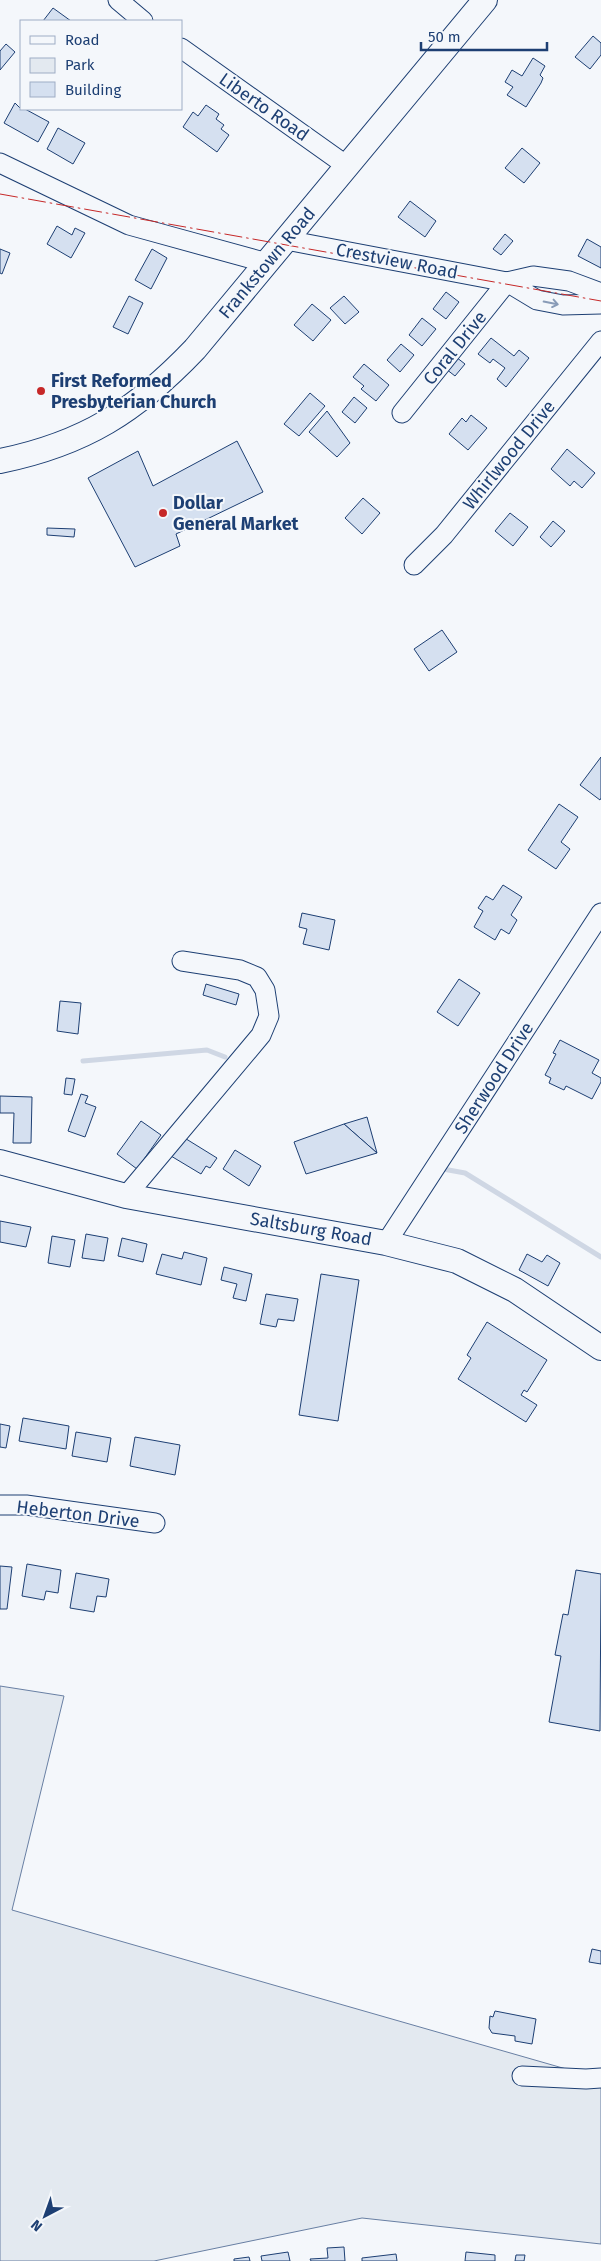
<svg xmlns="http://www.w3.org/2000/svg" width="601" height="2261" font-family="'Fira Sans',sans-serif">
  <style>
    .green { fill: #e3e9f0; stroke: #687fa3 }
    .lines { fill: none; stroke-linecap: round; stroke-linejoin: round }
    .stream { stroke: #cfd7e4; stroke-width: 5 }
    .building { fill: #d5e0f0; stroke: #1d3f73 }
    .minor-casing { stroke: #1d3f73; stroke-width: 21 }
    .major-casing { stroke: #1d3f73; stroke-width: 26 }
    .minor { stroke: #f4f7fb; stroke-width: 19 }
    .major { stroke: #f4f7fb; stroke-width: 24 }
    .power { stroke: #c62828; stroke-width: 1; stroke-dasharray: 18 4 2.5 4; stroke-linecap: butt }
    .oneway { stroke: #889bb7 }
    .poi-dot { fill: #c62828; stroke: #f4f7fb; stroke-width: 2 }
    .labels { text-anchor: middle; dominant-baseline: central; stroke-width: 4; stroke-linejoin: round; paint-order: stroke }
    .street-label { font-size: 18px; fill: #1d3f73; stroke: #f4f7fb }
    .poi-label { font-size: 18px; font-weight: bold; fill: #1d3f73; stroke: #f4f7fb; text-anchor: start }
  </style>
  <rect width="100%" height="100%" fill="#f4f7fb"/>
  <polygon class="green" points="0,1686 64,1696 12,1910 601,2079 601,2244 362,2218 154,2261 0,2261"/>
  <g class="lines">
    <g class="stream">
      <polyline points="83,1061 207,1050 225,1057"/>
      <polyline points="443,1169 465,1173 601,1257"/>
    </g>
  </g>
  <g class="building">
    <polygon points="53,8 71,21 43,21"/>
    <polygon points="593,36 601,43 601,55 590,69 575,57"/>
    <polygon points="6,44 15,52 0,70 0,51"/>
    <polygon points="533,58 545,66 540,75 543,78 541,83 526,107 507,95 513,87 505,82 512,70 522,76"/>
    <polygon points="15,103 21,109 25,109 49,122 38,142 4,123"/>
    <polygon points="206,105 219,114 216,119 224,125 221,129 229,135 217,152 183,127 193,112 198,116"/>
    <polygon points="58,128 85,143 73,164 47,149"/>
    <polygon points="522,148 540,163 524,183 505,168"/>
    <polygon points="410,201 436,221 425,237 398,217"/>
    <polygon points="57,226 72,235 75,228 85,233 71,258 47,244"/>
    <polygon points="505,234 513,241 501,255 493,249"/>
    <polygon points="587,239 601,247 601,268 578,256"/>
    <polygon points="0,249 10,253 2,274 0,273"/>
    <polygon points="152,249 167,258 151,289 135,280"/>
    <polygon points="446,292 459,302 446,319 433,309"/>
    <polygon points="129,296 143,303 128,334 113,327"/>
    <polygon points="344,296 359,312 345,324 330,308"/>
    <polygon points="312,304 331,320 313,341 294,325"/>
    <polygon points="422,318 436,329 422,346 409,335"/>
    <polygon points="491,338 514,356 519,350 529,358 506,387 497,379 505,368 493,359 490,363 478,354"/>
    <polygon points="401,344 414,355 400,372 387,360"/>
    <polygon points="456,357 465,364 455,376 446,369"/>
    <polygon points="364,364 389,385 376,401 361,389 364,386 353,377"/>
    <polygon points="310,393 325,406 299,436 284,424"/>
    <polygon points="354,397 367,408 355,423 342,412"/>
    <polygon points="327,411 350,443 337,457 309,432"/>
    <polygon points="471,415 487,428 468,450 449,434 462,418 466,422"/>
    <polygon points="237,441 263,492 176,534 180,546 135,567 88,478 138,451 153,486"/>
    <polygon points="567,449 595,473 582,488 574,481 570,486 551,469"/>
    <polygon points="363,498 380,513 362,534 345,518"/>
    <polygon points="510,513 528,527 513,546 495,531"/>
    <polygon points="553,521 565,531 551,547 540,537"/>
    <polygon points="47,528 75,529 74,537 47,535"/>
    <polygon points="442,630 457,652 429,671 414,649"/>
    <polygon points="601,757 601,798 600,800 580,785"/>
    <polygon points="559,804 578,817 561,842 570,849 556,869 528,850"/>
    <polygon points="503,885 522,897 511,915 517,920 509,934 501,929 495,940 474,927 483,911 478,908 486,896 493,900"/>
    <polygon points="302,913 335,920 329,950 303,944 307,929 299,927"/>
    <polygon points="459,979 480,993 458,1026 437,1012"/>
    <polygon points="206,984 239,994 236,1005 203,995"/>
    <polygon points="60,1001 81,1003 78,1034 57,1031"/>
    <polygon points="560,1040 599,1060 592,1073 601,1078 601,1082 592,1099 566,1086 564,1090 549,1083 551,1078 545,1075 556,1054 553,1053"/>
    <polygon points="66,1078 75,1079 72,1095 64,1094"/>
    <polygon points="81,1094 88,1096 85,1103 96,1107 85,1137 68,1131"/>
    <polygon points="0,1096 32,1097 31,1143 13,1143 14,1113 0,1113"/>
    <polygon points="367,1117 377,1153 344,1124"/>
    <polygon points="141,1121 161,1135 137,1169 117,1154"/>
    <polygon points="344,1124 377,1153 306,1174 294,1142"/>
    <polygon points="183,1137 217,1158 210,1168 206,1166 201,1174 171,1156"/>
    <polygon points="235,1150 261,1166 249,1186 223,1169"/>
    <polygon points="0,1221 31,1227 26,1247 0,1242"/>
    <polygon points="86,1234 108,1238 104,1261 82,1258"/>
    <polygon points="52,1236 75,1240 70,1267 48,1263"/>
    <polygon points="122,1238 147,1244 143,1262 118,1256"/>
    <polygon points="184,1252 207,1258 201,1285 156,1274 162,1254 182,1259"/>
    <polygon points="527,1254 542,1262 547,1255 560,1263 548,1286 519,1270"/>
    <polygon points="224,1267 252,1274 246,1301 233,1298 237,1284 221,1280"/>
    <polygon points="321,1274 359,1280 338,1421 299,1415"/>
    <polygon points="266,1294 298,1299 294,1321 278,1319 276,1327 260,1324"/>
    <polygon points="487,1322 547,1360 527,1392 524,1390 521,1395 537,1405 526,1422 458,1379 471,1358 467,1355"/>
    <polygon points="23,1418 69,1426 66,1449 19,1441"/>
    <polygon points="0,1424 10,1426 6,1448 0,1447"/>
    <polygon points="76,1432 111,1438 107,1462 72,1456"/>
    <polygon points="135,1437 180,1445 175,1475 130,1466"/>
    <polygon points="27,1564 61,1570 58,1593 46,1591 44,1600 22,1596"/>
    <polygon points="0,1566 12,1567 7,1609 0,1609"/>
    <polygon points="576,1570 601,1574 600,1731 549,1722 561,1656 555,1655 563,1614 568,1615"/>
    <polygon points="76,1573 109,1579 106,1597 97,1596 94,1612 70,1608"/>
    <polygon points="592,1949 601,1951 601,1964 589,1962"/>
    <polygon points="495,2011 536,2019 532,2044 515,2041 515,2036 492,2033 489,2028 490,2016 493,2017"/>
    <polygon points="344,2247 345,2261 311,2261 310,2259 328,2258 327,2248"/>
    <polygon points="288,2252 290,2261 262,2261 261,2256"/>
    <polygon points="466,2252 495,2255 495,2261 465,2261"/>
    <polygon points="396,2254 397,2261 362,2261 362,2258"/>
    <polygon points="516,2255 525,2255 524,2261 515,2261"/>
    <polygon points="249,2257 250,2261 234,2261 234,2259"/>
  </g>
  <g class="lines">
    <defs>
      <g id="minor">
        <polyline points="118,0 143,21"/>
        <polyline points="181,48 347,166"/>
        <polyline points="0,163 129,225 267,263"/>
        <polyline points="286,240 507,282 537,300 563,305 601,304"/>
        <polyline points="507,282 533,276 569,281 601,293"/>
        <polyline points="402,413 507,282"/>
        <polyline points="414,565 444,535 601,341"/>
        <polyline points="126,1196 261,1035 269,1016 265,990 257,977 240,970 182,961"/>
        <polyline points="386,1243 601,913"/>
        <polyline points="0,1505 26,1505 155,1523"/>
        <polyline points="522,2076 586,2079 601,2078"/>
      </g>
      <g id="major">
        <path d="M0 461C84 444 136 411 195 349L485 0"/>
        <polyline points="0,1162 126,1196 386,1243 457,1261 515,1290 601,1348"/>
      </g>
    </defs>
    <use href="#minor" class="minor-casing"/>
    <use href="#major" class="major-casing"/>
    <use href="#minor" class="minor"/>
    <use href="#major" class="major"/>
    <polyline class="power" points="0,194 601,301"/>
  </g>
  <defs><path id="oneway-shaft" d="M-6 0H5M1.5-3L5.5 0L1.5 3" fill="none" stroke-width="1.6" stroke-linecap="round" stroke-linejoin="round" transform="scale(1.25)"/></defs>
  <use class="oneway" href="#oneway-shaft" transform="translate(551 303) rotate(11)"/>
  <g class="poi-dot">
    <circle cx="41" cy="391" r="5"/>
    <circle cx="163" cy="513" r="5"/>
  </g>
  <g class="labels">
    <g class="street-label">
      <text transform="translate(264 107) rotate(35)">Liberto Road</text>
      <text transform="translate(397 261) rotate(11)">Crestview Road</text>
      <text transform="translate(267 263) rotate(-50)">Frankstown Road</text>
      <text transform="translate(455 348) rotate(-51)">Coral Drive</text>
      <text transform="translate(509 455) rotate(-51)">Whirlwood Drive</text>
      <text transform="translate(494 1078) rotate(-57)">Sherwood Drive</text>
      <text transform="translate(311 1229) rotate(10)">Saltsburg Road</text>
      <text transform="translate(78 1514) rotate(7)">Heberton Drive</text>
    </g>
    <g class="poi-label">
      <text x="51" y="381">First Reformed<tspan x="51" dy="21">Presbyterian Church</tspan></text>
      <text x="173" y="503">Dollar<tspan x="173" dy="21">General Market</tspan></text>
    </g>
  </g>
  <rect x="20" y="20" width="162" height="90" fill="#f4f7fb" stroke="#9eadc5"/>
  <rect x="30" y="36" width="25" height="8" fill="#f4f7fb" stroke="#9eadc5"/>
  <text x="65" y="45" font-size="15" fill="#1d3f73">Road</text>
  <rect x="30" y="58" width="25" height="15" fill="#e3e9f0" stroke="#9eadc5"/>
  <text x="65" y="70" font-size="15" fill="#1d3f73">Park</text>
  <rect x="30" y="82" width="25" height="15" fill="#d5e0f0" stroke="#9eadc5"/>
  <text x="65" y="95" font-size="15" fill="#1d3f73">Building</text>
  <g transform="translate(45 2216) rotate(221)" stroke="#f4f7fb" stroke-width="4" paint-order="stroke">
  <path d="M0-4L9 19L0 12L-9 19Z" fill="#1d3f73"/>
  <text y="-8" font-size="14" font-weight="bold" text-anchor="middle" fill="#1d3f73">N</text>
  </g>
  <path d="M421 42v8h126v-8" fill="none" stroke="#1d3f73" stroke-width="2.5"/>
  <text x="428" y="42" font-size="15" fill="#1d3f73" stroke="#f4f7fb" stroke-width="4" paint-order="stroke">50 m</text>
</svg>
